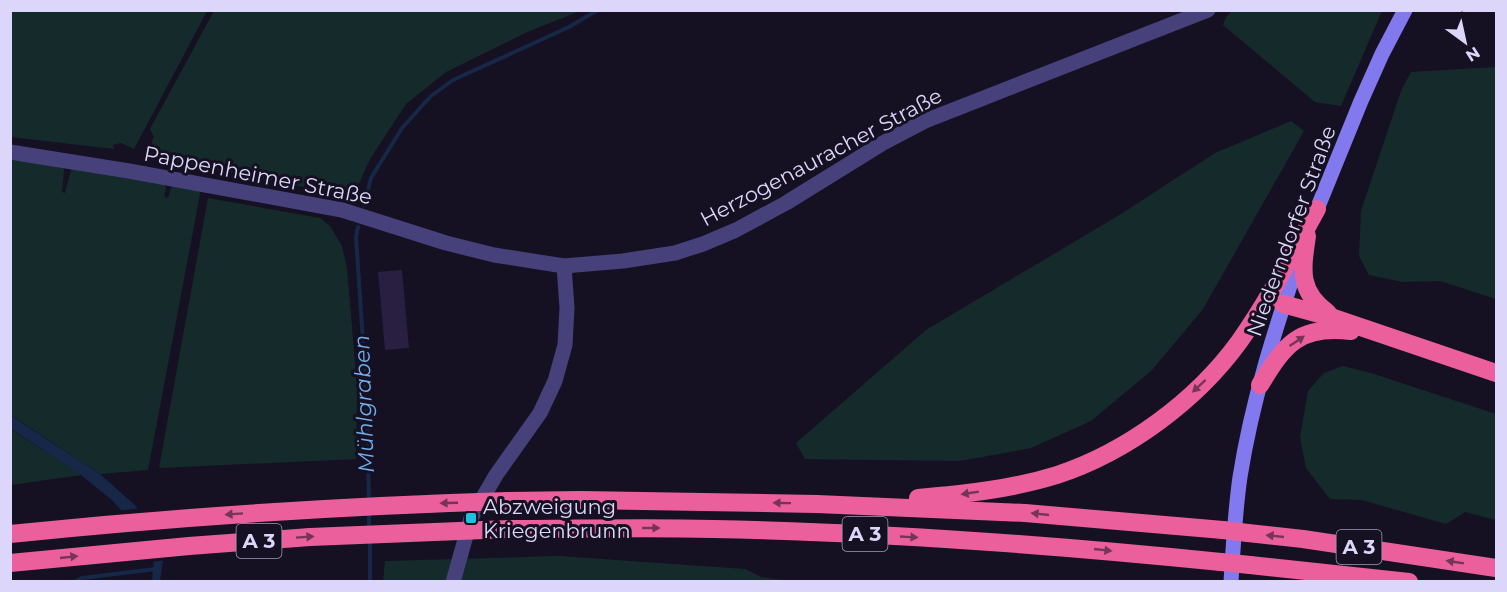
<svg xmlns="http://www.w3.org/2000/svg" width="1507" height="592" font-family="Montserrat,sans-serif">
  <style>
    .green { fill: #152b2b }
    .water { fill: #162747 }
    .pier { fill: #151122 }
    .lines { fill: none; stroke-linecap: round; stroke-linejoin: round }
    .stream { stroke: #162747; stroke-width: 4 }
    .building { fill: #281f41 }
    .tertiary { stroke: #47417b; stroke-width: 15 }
    .secondary { stroke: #8279ee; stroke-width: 15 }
    .motorway { stroke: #eb609c; stroke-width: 18 }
    .motorway-bridge { stroke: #eb609c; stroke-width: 18 }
    .oneway { fill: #753559 }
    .poi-dot { fill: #1cc3e1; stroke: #151122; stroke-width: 2 }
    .labels { text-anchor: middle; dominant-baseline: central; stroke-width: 6; stroke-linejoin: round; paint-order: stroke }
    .shield { fill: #151122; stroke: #a09cb9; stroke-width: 1.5 }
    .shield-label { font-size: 20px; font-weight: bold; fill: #dcd7fa }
    .street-label { font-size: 21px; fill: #dcd7fa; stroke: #151122 }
    .poi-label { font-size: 21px; fill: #dcd7fa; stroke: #151122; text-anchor: start }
    .water-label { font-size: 22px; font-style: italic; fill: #71aeed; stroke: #151122 }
  </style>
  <rect width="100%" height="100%" fill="#151122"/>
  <g class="green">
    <polygon points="11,10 207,10 207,11 134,149 121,143 113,145 114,149 11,137"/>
    <polygon points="214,11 214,10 580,11 525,33 446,72 406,104 370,159 353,197 154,157 152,141 154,137 150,129"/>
    <polygon points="1232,11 1232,10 1382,11 1341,106 1315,102 1223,25 1226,17"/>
    <polygon points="1496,67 1496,299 1440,281 1403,282 1369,275 1359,256 1361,211 1401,91 1411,72"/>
    <polygon points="1291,121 1304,131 1203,309 1152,370 1091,421 1031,448 960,461 805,459 796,443 926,330 1121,214 1215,153"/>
    <polygon points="10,160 60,165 64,169 62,192 65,193 71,170 77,167 163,183 166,188 164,197 168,198 171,188 176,185 199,190 200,194 148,470 100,474 11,415"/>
    <polygon points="208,198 320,218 330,226 342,246 347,268 357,387 356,459 159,468"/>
    <polygon points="1343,366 1371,373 1496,414 1496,520 1465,512 1446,524 1362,500 1330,499 1306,468 1300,437 1308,391 1324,373"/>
    <polygon points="10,429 82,475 11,485"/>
    <polygon points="559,556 745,569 761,577 792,581 383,582 385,561"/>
  </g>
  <polygon class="water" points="10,415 100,474 137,507 163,560 160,581 152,581 154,560 135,526 112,500 81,475 11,429"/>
  <polygon class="pier" points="141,508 157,539 166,560 151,562 133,528 117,511"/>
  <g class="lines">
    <g class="stream">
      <polyline points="364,205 371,178 402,128 430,97 453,80 569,27 598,10"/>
      <polyline points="358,227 356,237 367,402 369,502"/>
      <polyline points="369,512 369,529"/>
      <polyline points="370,539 370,582"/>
      <polyline points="75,582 82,578 156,569"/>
    </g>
  </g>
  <polygon class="building" points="402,270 409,348 385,350 378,272"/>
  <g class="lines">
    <g class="tertiary">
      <polyline points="10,152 129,171 342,210 446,243 494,255 564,266 623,261 675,253 703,244 736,230 786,203 883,143 925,121 1208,10"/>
      <polyline points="453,582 471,518 496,475 540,413 555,381 565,345 567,308 564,266"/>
    </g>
    <g class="secondary">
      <polyline points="1313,219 1361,101 1382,54 1405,10"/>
      <path d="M1231 582C1233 547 1235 512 1240 477 1252 400 1276 326 1301 253"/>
    </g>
    <g class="motorway">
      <path d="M1307 236C1302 270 1298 291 1328 313"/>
      <polyline points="1283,304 1334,318 1496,373"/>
      <path d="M1260 385C1285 344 1299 325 1351 331"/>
      <path d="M918 498C965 494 1012 489 1057 475 1127 452 1196 401 1239 342 1269 300 1292 254 1317 209"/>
      <polyline points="508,501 581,500 817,504 1025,513 1223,530"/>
      <path d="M509 529C577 529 645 527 713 529 883 532 1052 545 1221 562"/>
      <polyline points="1248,533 1303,539 1496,568"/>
      <polyline points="1250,565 1409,582"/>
    </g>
    <g class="motorway-bridge">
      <polyline points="1223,530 1248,533"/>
      <path d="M10 534C176 517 341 506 508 501"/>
      <polyline points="1221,562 1250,565"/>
      <polyline points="10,563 189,546 310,537 509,529"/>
    </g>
  </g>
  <defs><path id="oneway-solid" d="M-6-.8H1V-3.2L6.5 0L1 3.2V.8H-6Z" transform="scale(1.5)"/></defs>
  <g class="oneway">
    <use href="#oneway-solid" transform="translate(1297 341) rotate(-34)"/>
    <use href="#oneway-solid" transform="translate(1199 386) rotate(137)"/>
    <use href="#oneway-solid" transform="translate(970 493) rotate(171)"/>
    <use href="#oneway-solid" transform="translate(449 503) rotate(178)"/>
    <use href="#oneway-solid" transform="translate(782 503) rotate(-179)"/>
    <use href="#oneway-solid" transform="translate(234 514) rotate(176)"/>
    <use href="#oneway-solid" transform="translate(1040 514) rotate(-174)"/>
    <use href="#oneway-solid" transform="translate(651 528)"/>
    <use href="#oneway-solid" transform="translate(1275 536) rotate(-174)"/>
    <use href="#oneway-solid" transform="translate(305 537) rotate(-4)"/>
    <use href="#oneway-solid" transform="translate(909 537) rotate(3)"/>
    <use href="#oneway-solid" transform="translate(1103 550) rotate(6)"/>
    <use href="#oneway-solid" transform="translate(69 557) rotate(-6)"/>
    <use href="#oneway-solid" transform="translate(1455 562) rotate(-171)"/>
  </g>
  <rect class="poi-dot" x="465" y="512" width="12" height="12" rx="3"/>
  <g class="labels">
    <g class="shield">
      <rect x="842.5" y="517" width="45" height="34" rx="4.5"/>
      <rect x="236.5" y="524" width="45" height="34" rx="4.5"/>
      <rect x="1336.5" y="530" width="45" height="34" rx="4.5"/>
    </g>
    <g class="shield-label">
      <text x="865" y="534">A 3</text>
      <text x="259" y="541">A 3</text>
      <text x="1359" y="547">A 3</text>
    </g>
    <g class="street-label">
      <text transform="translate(821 157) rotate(-28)">Herzogenauracher Straße</text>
      <text transform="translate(258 175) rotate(11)">Pappenheimer Straße</text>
      <text transform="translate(1291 231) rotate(-70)">Niederndorfer Straße</text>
    </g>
    <g class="poi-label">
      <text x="483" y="506">Abzweigung<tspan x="483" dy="24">Kriegenbrunn</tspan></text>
    </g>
    <g class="water-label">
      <text transform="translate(364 404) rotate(-92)">Mühlgraben</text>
    </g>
  </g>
  <rect width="1507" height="592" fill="none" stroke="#dcd7fa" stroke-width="24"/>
  <g transform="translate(1465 42) rotate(147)" stroke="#151122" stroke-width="4.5" paint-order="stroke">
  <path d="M0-4.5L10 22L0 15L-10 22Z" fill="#dcd7fa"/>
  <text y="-9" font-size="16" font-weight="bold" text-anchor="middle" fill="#dcd7fa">N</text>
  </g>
</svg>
